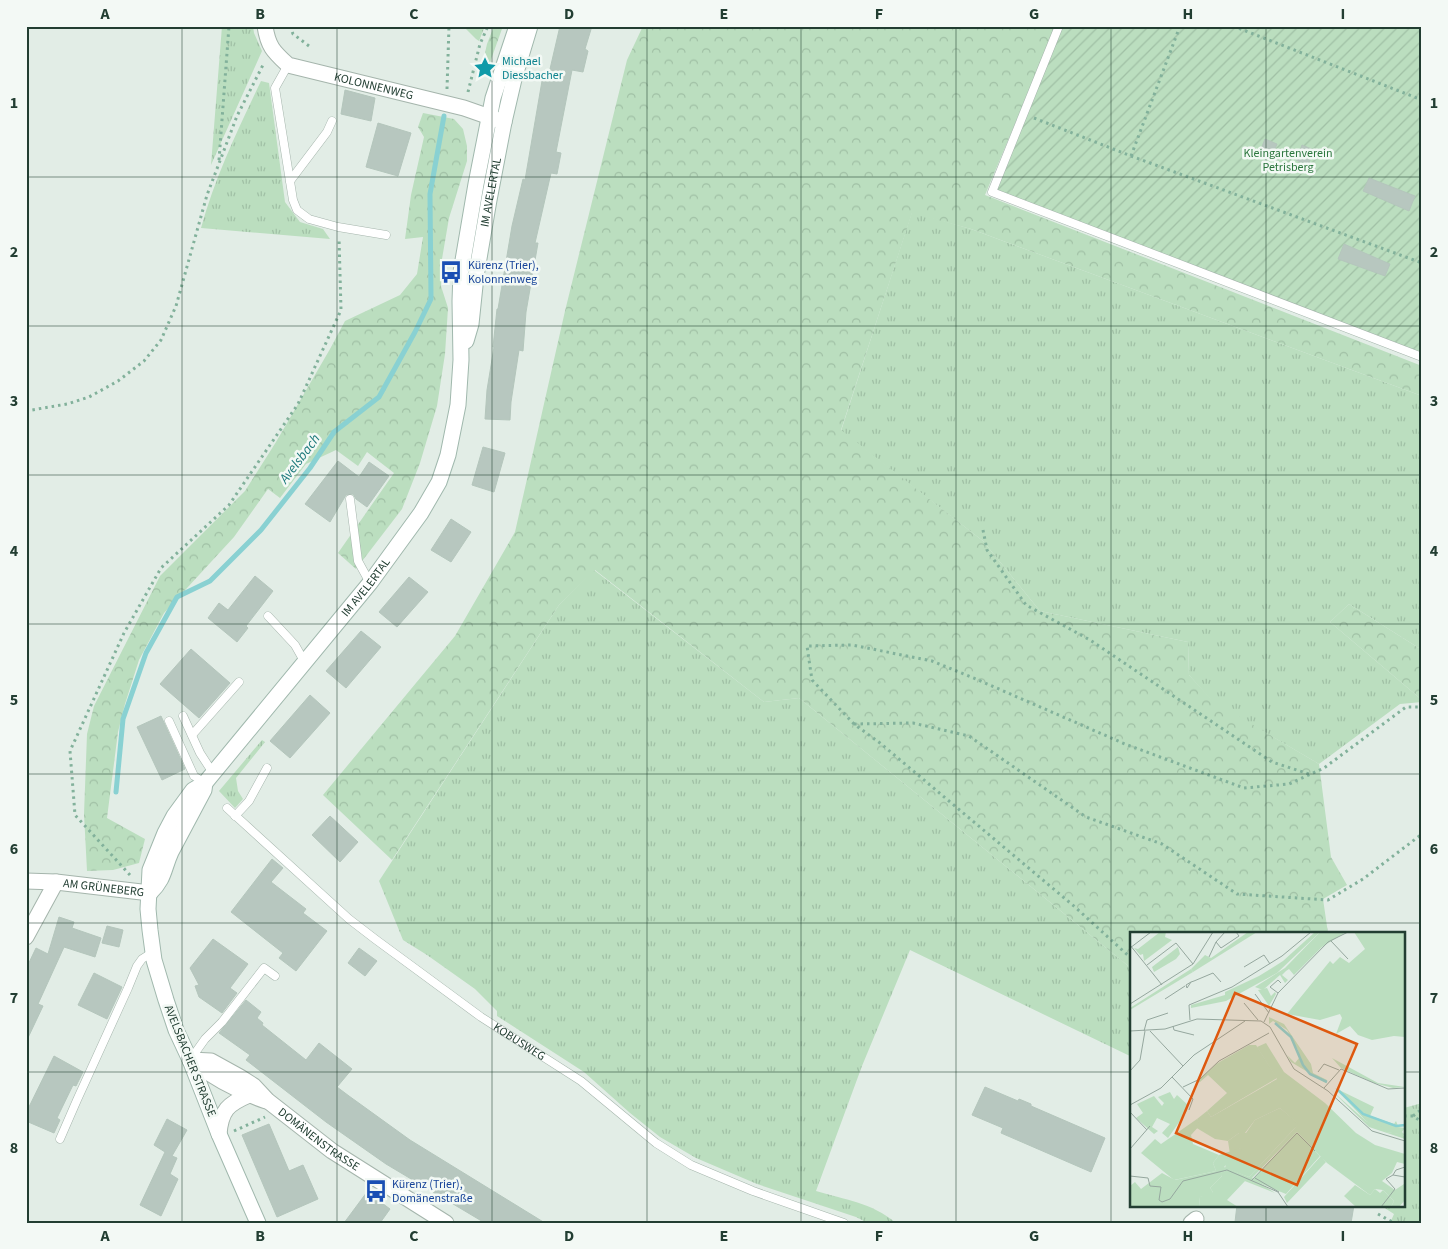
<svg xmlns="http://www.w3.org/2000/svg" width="1448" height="1249" font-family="'Source Sans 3',sans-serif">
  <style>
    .grass { fill: url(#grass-tufts) }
    .forest { fill: url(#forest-crowns) }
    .garden { fill: url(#garden-furrows) }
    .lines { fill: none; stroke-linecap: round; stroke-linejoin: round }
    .stream { stroke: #89d1d2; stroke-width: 5 }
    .building { fill: #b7c7bf; stroke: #b4c6bc }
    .service-casing { stroke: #a5b5ac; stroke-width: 9 }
    .minor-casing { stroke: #a5b5ac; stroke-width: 17 }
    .secondary-casing { stroke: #a0b8ad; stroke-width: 17 }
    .path { stroke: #82b19b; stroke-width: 3; stroke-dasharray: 2.5 4; stroke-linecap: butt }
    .service { stroke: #fff; stroke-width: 8 }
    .minor { stroke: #fff; stroke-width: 15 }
    .secondary { stroke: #fff; stroke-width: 15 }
    .grid { fill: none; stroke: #223e32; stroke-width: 1; stroke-opacity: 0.55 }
    .labels { text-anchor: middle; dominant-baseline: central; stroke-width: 5; stroke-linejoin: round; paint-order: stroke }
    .culture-label { font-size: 12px; fill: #0d838f; stroke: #f3f9f5; text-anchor: start }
    .street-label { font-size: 12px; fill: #223e32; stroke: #f3f9f5 }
    .park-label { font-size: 12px; fill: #2b763d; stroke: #f3f9f5 }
    .transit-label { font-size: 12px; fill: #164399; stroke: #f3f9f5; text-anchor: start }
    .water-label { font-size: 14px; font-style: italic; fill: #1b787b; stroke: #f3f9f5 }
    .inset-river { fill: none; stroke: #89d1d2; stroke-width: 2.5 }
    .inset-road { fill: none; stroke: #95a79e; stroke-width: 1 }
    .view { fill: #de580e; fill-opacity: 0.15; stroke: #de580e; stroke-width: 2.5 }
    .inset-edge { fill: none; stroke: #223e32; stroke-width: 2.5 }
    .neatline { fill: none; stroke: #223e32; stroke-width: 2 }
    .grid-label { font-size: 16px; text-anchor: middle; font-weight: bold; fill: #223e32 }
  </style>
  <defs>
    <pattern id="grass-tufts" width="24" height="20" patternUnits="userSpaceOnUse" patternTransform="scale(1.25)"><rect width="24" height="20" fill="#bbdebf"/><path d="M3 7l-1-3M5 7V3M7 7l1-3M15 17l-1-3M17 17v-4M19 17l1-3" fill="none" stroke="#a0c0a5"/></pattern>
    <pattern id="forest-crowns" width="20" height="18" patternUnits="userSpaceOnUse" patternTransform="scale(1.25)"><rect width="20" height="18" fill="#bbdebf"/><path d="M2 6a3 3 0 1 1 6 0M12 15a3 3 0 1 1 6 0" fill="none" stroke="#a0c0a5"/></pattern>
    <pattern id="garden-furrows" width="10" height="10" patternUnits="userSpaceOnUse" patternTransform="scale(1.25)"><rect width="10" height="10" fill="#bbdebf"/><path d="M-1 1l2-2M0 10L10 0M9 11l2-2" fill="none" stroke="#a0c0a5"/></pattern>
  </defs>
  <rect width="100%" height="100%" fill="#e2ede6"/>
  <g class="grass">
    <polygon points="222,26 253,26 254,33 262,51 211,165"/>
    <polygon points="463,26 485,26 479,41 476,39"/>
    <path d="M261 81 269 83 285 202 300 222 323 229 330 239 201 228C215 177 238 129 261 81Z"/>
    <polygon points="912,212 971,229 1422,396 1422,650 1349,604 1330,622 1422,700 1422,702 1400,704 1319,764 1213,702 1189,675 1188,642 1040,611 983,541 841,431"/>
    <path d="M594 570 764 702 799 698 1132 969V1057L910 950 862 1066 816 1191C845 1200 871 1202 896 1223H868L856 1217 757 1184 696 1158 660 1137 630 1113 584 1072 497 1016V1011L475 989 427 955 403 940 379 881 559 605Z"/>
    <polygon points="262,740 265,742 236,778 238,791 243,799 235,808 219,791"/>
    <polygon points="1422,1103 1422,1223 1390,1223 1394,1214 1380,1205 1404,1205 1404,1108"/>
  </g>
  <g class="forest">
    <polygon points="494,26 503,26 488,68 482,66 487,44"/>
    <polygon points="643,26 1056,26 985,195 1422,366 1422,396 971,229 912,213 841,430 983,541 1040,611 1188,642 1189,675 1213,701 1319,764 1331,857 1347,885 1323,899 1328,933 1132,933 1132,969 799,698 764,702 595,570 559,605 392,860 323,795 455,636 515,532 565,311 627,60"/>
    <polygon points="423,113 454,119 463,129 467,146 467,161 449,218 442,259 441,286 448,308 445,354 437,406 420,463 402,509 356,569 338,553 394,473 367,452 358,466 336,450 306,464 280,498 268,489 234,537 164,613 139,660 125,704 118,732 107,818 145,839 139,863 113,870 87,871 84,814 87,734 94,706 160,576 245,491 276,442 330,349 345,321 400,295 417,274 423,237 405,239 411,195 424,137 418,127"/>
    <polygon points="1349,604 1422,650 1422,700 1330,622"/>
  </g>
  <polygon class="garden" points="1061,26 1422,26 1422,353 990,193"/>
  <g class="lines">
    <polyline class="stream" points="116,792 123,719 146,653 177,597 210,581 261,530 310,468 334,432 379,397 415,332 431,299 430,194 444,116"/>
  </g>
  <g class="building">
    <polygon points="560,26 592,26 585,49 588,51 583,72 572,70 556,152 561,153 557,174 551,173 535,243 538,243 526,312 523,351 519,350 511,402 510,420 485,419 487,390 494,347 493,347 497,309 498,309 512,226 523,179 525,180 542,81 547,82"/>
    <polygon points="345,90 375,98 371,121 341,114"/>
    <polygon points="378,123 411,133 398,176 366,167"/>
    <polygon points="1265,139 1277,144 1271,159 1259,154"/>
    <polygon points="1302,145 1314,150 1308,165 1296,160"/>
    <polygon points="1369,178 1415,196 1409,211 1363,191"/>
    <polygon points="1344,244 1390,264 1385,276 1338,259"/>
    <polygon points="483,447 505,453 494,492 472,485"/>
    <polygon points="338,461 359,477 369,462 389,476 367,507 356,499 353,494 346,495 330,522 305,504"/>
    <polygon points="451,519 471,532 451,562 431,550"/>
    <polygon points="255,576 273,591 246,626 248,628 237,642 208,618 219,603 228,610"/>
    <polygon points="409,577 428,592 397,627 379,612"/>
    <polygon points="361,631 381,647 346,688 326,671"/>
    <polygon points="191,649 230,683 199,718 160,684"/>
    <polygon points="310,695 330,713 290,758 270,741"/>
    <polygon points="161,716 185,769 162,780 137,727"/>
    <polygon points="330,816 358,842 340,862 312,835"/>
    <polygon points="272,859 283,868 271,882 306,909 303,913 327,931 296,971 279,958 283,953 231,912"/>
    <polygon points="59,917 74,922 72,928 101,938 95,957 64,947 38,1004 43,1006 26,1042 26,969 36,948 48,954"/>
    <polygon points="107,926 123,930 119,947 102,943"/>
    <polygon points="213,939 248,964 230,988 237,993 222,1013 199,997 195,986 199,985 190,968"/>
    <polygon points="359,948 377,961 365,976 348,963"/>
    <polygon points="94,973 122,987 107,1019 78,1005"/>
    <polygon points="246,1000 261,1012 257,1018 263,1023 262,1025 306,1060 319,1043 352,1069 337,1087 349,1096 410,1140 545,1223 485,1223 386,1164 326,1122 246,1060 250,1055 219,1033"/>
    <polygon points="54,1056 83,1072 76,1086 73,1085 57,1118 60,1120 54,1133 26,1121 26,1113"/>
    <polygon points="985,1087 1018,1101 1019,1099 1031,1104 1031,1106 1105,1138 1091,1172 1001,1133 1003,1128 972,1115"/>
    <polygon points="167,1119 187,1130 172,1156 177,1158 170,1174 178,1179 161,1216 140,1205 165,1152 154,1145"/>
    <polygon points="269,1124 289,1171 303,1165 318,1199 277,1217 242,1135"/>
    <polygon points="367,1192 390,1209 380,1223 344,1223"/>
    <polygon points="1237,1205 1354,1205 1351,1223 1242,1223 1235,1222"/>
  </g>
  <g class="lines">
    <defs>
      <g id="service">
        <polyline points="1059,26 992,192 1422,357"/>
        <polyline points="288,65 275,88 293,200 297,210 309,219 338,227 386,235"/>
        <polyline points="290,181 327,132 332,121"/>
        <polyline points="350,499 358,561 370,583"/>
        <polyline points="268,616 295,645 304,661"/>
        <polyline points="183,716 200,753 213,773"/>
        <polyline points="169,721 194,776 205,783"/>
        <polyline points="192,735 239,682"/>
        <path id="s1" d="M227 808 349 919 375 939 481 1017 581 1081 656 1143 691 1165 753 1191 844 1223"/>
        <polyline points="235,816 249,801 267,768"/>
        <polyline points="190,1060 205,1039 222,1022 264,968 275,976"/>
        <polyline points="60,1139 77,1100 128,988 137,966 142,959 153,952"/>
      </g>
      <g id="minor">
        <path id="s2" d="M265 26C268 47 274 52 288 65L464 108 504 122"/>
        <path id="s3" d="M26 881 56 882 150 893"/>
        <polyline points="26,937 56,882"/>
        <path id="s4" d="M190 1060 211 1061 240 1077 254 1086 268 1101 332 1151 446 1223"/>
        <path d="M190 1060C215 1079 237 1091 266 1101"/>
        <path d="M219 1134C221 1110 228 1104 249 1095"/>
        <polyline points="1191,1223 1196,1219"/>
      </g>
      <g id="secondary">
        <path id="s5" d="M466 341 471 324 476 276 489 200 504 122 514 79 530 26"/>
        <path d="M150 893C165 878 163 870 171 852 182 831 193 811 204 790L205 783"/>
        <path id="s6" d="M258 1223 219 1134 190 1060 176 1030 166 1000 154 960 150 930 148 909 150 870 165 833 174 816 193 790 205 783 370 583 421 513 439 482 448 455 458 405 461 360 460 301 461 272 476 184 493 98 517 26"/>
      </g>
    </defs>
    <use href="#service" class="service-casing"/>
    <use href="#minor" class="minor-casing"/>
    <use href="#secondary" class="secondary-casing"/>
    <g class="path">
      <polyline points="290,26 293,34 309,46"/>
      <polyline points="1233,26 1422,100"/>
      <polyline points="447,89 449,26"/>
      <polyline points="468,92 480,44 488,26"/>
      <polyline points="1034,118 1131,156 1422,263"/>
      <polyline points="1131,156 1180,26"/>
      <polyline points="219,160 229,26"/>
      <polyline points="26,411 67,404 89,397 118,381 144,361 161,340 176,306 207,195 237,116 264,63"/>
      <polyline points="983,530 987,550 1026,605 1090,640 1272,762 1309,774"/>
      <polyline points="854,724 913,723 969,736 1086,817 1162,844 1237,894 1328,900 1363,879 1422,834"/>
      <polyline points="130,875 75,815 70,751 124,633 161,568 229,505 298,404 341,310 339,238"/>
      <polyline points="1132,959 1075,907 880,743 854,724 812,680 807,646 852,645 932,661 976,679 1125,744 1244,788 1289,784 1324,768 1406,707 1421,707 1422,709"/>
      <polyline points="1404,1116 1413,1116 1422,1122"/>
      <polyline points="1413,1116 1422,1109"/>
      <polyline points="234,1131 265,1117"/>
      <polyline points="1378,1214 1394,1223"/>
    </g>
    <use href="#service" class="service"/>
    <use href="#minor" class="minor"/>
    <use href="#secondary" class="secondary"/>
  </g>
  <path class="grid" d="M182 26V1223M337 26V1223M492 26V1223M647 26V1223M801 26V1223M956 26V1223M1111 26V1223M1266 26V933M26 177H1422M26 326H1422M26 475H1422M26 624H1422M26 774H1422M26 923H1422M26 1072H1132M1404 1072H1422M1266 1205V1223"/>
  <defs>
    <symbol id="sight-bare" viewBox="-9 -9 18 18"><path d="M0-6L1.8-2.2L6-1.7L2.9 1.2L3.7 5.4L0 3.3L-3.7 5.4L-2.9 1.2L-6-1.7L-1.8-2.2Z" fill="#0f9aa8" stroke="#f3f9f5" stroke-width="2.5" paint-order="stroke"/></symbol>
    <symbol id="bus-bare" viewBox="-9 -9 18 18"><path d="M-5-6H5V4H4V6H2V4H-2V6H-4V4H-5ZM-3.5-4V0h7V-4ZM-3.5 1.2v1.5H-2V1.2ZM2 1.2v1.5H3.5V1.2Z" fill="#1a4fb4" stroke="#f3f9f5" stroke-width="2.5" paint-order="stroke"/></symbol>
  </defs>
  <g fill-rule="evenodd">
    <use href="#sight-bare" x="469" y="52" width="32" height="32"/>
    <use href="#bus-bare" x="435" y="256" width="32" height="32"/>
    <use href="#bus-bare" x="360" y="1175" width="32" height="32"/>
  </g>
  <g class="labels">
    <g class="culture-label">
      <text x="502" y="61">Michael<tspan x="502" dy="14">Diessbacher</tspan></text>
    </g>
    <g class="street-label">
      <text stroke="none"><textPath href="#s2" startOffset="135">KOLONNENWEG</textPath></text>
      <text stroke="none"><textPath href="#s5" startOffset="151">IM AVELERTAL</textPath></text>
      <text stroke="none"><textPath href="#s6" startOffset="732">IM AVELERTAL</textPath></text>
      <text stroke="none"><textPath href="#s3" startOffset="78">AM GRÜNEBERG</textPath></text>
      <text stroke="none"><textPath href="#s1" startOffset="375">KOBUSWEG</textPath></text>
      <text transform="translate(190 1061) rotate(68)">AVELSBACHER STRASSE</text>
      <text stroke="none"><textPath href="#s4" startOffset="155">DOMÄNENSTRASSE</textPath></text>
    </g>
    <g class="park-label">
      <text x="1288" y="153">Kleingartenverein<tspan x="1288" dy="14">Petrisberg</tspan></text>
    </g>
    <g class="transit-label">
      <text x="468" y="265">Kürenz (Trier),<tspan x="468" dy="14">Kolonnenweg</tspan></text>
      <text x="392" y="1184">Kürenz (Trier),<tspan x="392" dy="14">Domänenstraße</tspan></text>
    </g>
    <g class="water-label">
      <text transform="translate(300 459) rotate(-53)">Avelsbach</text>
    </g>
  </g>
  <g transform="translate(1130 932)">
    <rect width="275" height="275" fill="#e2ede6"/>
    <path d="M30 0H36L35 5 42 8 14 29 13 22 10 23 4 16 8 17ZM118 0H127L63 40 61 37 75 23 81 26ZM48 15 50 22 46 27 24 40 22 35ZM137 56 141 64 145 60 146 62 139 74 128 58ZM119 113H126L147 146 81 185 77 179 97 161 78 143 70 150 66 151 86 132ZM202 126 248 151 275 155 263 156 244 151 211 136ZM205 156 244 175 240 184 264 192 266 189 268 194H275L268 195 275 196 272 200 275 203 256 200 236 189ZM150 176 169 192 164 197 119 245 95 236 97 229 111 216 100 222 98 209 109 201H116L125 188ZM67 187 71 192 61 203 63 212 89 223 83 231 86 239 44 248 11 221 25 207 31 212ZM191 224 196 230 157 271 154 265ZM98 238 115 249 97 268 108 275H69L70 265 83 260 80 256 92 244 90 241Z" fill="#bbdebf"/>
    <path d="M185 0H190L147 41 96 69 61 76V73L95 63V60L129 44 153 29ZM224 0H275V105L264 104 242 108 228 103 220 94 206 102 212 86 210 82 190 88 157 82 200 29 203 32 210 25 219 31 235 17ZM61 37 63 40 0 78V76ZM139 85 154 92 181 132 183 141 197 148 196 151 161 130 157 123 165 131 169 126 168 118 157 98 143 89 139 92ZM136 111 154 140 195 171 226 201 245 213 275 222V232L267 230 262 241 252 249 265 258 274 252 275 268 269 275H261L264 269 253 258 245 257 240 263 197 231 167 200 122 246 145 261 107 246 97 238 91 241 92 244 80 256 83 260 79 264 70 265 69 275H0V254L5 250 11 257 32 241 45 248 86 239 83 231 89 223 111 216 112 218 94 235 119 245 164 197 168 192 150 176 125 188 115 201H109L98 209 85 207 65 195 70 192 67 187 77 179 81 185 147 147 127 115ZM200 157 236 189 254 196 256 200 273 202 275 207 239 195ZM40 160 44 167 47 163 58 173 57 179 38 206 32 201 40 192 27 186 22 195 28 199 24 202 6 186 13 181 7 172 24 164 32 174 34 171 28 165Z" fill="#bbdebf"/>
    <path d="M190 0H216L192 15 164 43 159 37 156 39 152 43 158 48 155 51 150 43 133 58 125 55 155 36ZM167 200 190 224 156 262 122 248ZM225 253 240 263 245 257 250 261 253 258 264 269 261 275H226L214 264Z" fill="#bbdebf"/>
    <path class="inset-river" d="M145 91 161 105 173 133 180 142 197 150M207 157 233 182 266 194 275 193"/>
    <path class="inset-road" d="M95 0 86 10 91 16 109 4 106 0M201 9 218 27M0 13 32 53M0 16 21 0M79 25 86 10M17 33 46 11 63 32M114 35 134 23 140 32M61 50 57 56 56 53 61 50 64 49 83 41 91 50M148 61 140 55 148 48 151 51M125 62 139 81M35 67 55 54M114 71 128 88M0 72 63 32 83 0M60 88 59 73 102 55 152 24 181 0M134 90 148 61 198 10 218 0M43 94 44 98 64 103M0 99 35 97 67 87 131 89 140 95 164 137 198 159 242 199 275 209M14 99 17 88 38 81M20 99 53 134M0 139 10 128 15 99M188 140 194 132 209 138M42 145 63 167 59 178M53 155 70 147 89 129 139 101M194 156 211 137 258 157 275 156M0 173 31 156 64 123 115 89M0 180 17 198M0 217 20 194M263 243 266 238 275 235M0 244 18 246 20 254 31 255 29 268 32 270 40 267 53 249 97 238 148 260 158 275M125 246 149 260M121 249 167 201 185 219M251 275 265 257 256 247 263 243 275 245"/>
    <path class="view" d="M105 61 227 112 167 253 46 201Z"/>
    <rect width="275" height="275" class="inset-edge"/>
  </g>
  <rect width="1448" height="1249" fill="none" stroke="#f3f9f5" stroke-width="55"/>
  <rect x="28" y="28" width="1392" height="1194" class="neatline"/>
  <g class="grid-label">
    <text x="105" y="19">A</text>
    <text x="260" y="19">B</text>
    <text x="414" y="19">C</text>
    <text x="569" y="19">D</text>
    <text x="724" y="19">E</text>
    <text x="879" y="19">F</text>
    <text x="1034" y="19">G</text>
    <text x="1188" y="19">H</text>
    <text x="1343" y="19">I</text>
    <text x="14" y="108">1</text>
    <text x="1434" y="108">1</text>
    <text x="14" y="257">2</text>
    <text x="1434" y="257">2</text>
    <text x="14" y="406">3</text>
    <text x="1434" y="406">3</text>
    <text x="14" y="556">4</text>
    <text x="1434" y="556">4</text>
    <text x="14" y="705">5</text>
    <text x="1434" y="705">5</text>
    <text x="14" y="854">6</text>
    <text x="1434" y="854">6</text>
    <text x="14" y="1003">7</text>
    <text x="1434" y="1003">7</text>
    <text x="14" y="1153">8</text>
    <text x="1434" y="1153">8</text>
    <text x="105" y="1241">A</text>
    <text x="260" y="1241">B</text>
    <text x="414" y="1241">C</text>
    <text x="569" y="1241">D</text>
    <text x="724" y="1241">E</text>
    <text x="879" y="1241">F</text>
    <text x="1034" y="1241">G</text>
    <text x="1188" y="1241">H</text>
    <text x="1343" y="1241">I</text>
  </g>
</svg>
